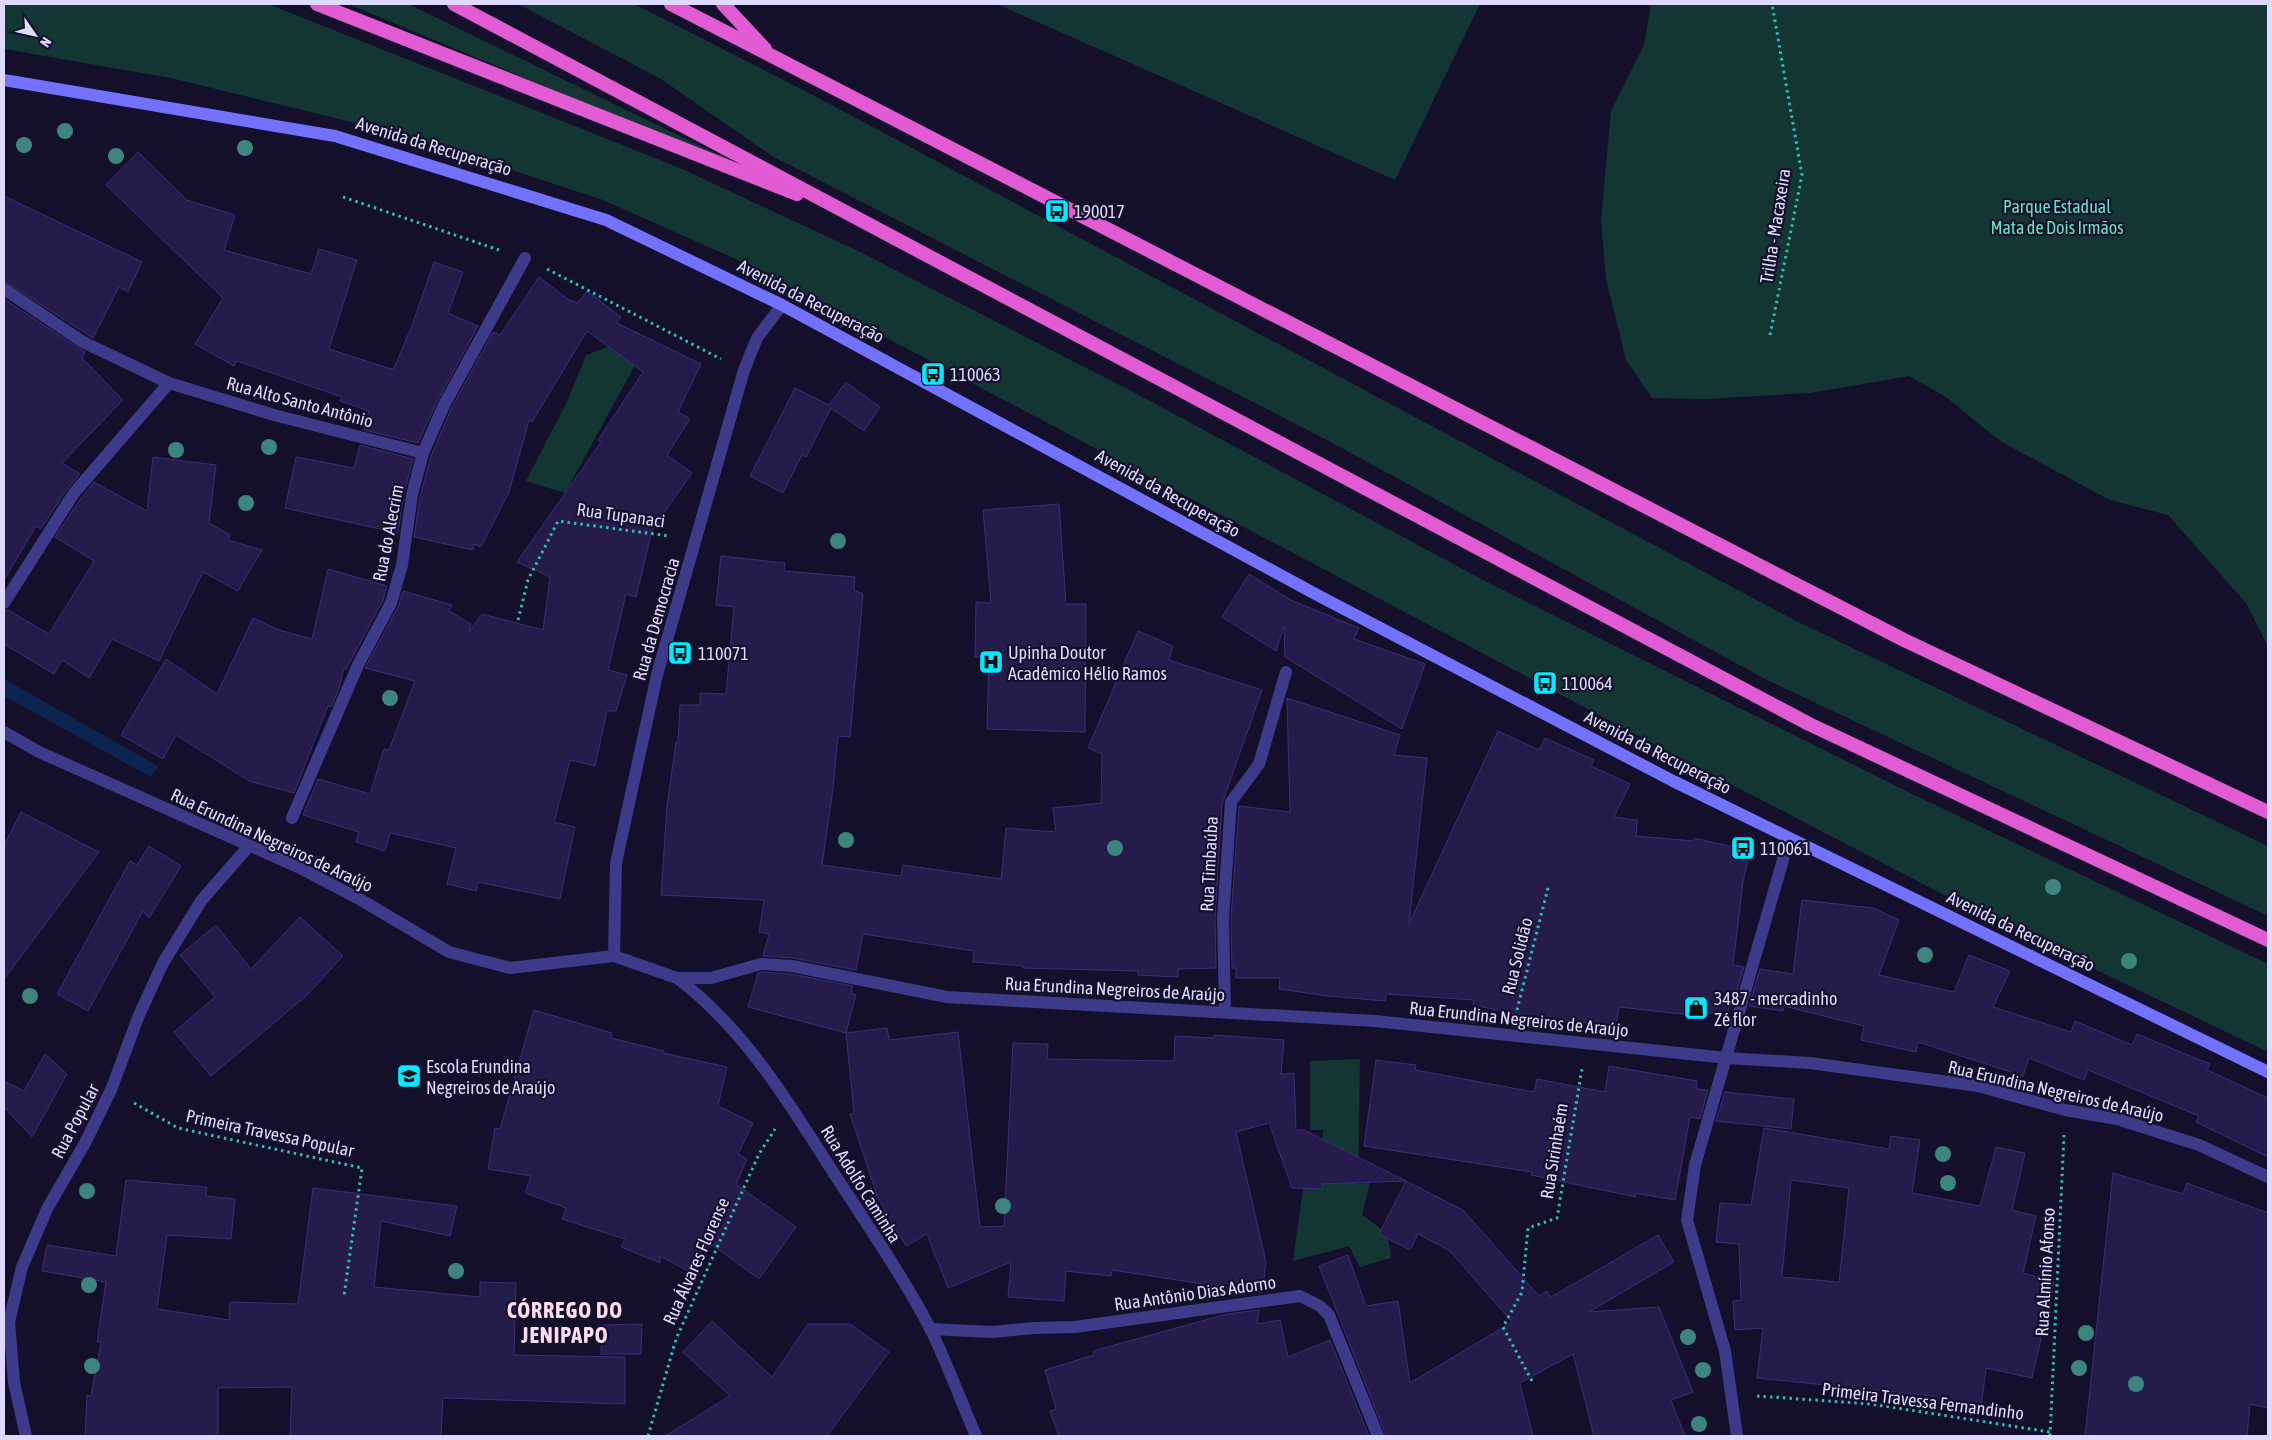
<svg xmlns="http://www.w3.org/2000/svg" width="2272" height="1440" font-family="'Asap Condensed',sans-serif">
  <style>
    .green { fill: #133533 }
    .water { fill: #0c244e }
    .building { fill: #251c4c; stroke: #3c2d78; fill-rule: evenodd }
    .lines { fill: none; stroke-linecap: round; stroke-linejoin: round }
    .path { stroke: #2dbfb5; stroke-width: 3; stroke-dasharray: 2.5 4; stroke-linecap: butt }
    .minor { stroke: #3d3a8a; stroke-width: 12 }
    .secondary { stroke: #7371ff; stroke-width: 12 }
    .trunk { stroke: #e15bd3; stroke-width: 14 }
    .tree { fill: #3e847e }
    .labels { text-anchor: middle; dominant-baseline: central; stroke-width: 4.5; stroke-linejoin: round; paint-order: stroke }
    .street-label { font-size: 18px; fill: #dedaff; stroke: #14102b }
    .park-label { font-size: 18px; fill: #61e3c2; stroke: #14102b }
    .poi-label { font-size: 18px; fill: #dedaff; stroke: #14102b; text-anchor: start }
    .district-label { font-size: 22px; font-weight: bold; letter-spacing: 1px; fill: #ffdcf2; stroke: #14102b }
  </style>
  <rect width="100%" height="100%" fill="#14102b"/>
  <g class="green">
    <polygon points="4,4 268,4 680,168 856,250 1137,394 1485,581 1904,790 2268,964 2268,1052 1994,921 1650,742 749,265 603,200 408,136 171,78 4,49"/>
    <polygon points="348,4 408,4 746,168 606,112"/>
    <polygon points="518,4 634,4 811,94 1796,621 2268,846 2268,916 1765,679 1327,440 772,156 661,79"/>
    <polygon points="997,4 1480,4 1395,180"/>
    <polygon points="1651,4 2268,4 2268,647 2246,603 2168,515 2110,500 2000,441 1946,397 1909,376 1810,393 1707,399 1652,398 1626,360 1606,279 1601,220 1611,111 1644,45"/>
    <polygon points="613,345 638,360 565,493 526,481 567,402 586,355"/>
    <path d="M1360 1059 1358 1184 1370 1182 1362 1215C1382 1229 1390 1232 1391 1258L1360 1267 1349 1246 1293 1261 1303 1189H1322L1323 1130H1310V1061Z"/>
  </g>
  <polygon class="water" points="4,679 158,766 151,777 4,696"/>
  <g class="building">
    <polygon points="138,152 187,200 235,215 224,250 311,274 319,249 357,260 329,349 391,369 394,368 411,328 434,262 463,272 448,313 478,326 437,402 418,443 364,430 369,411 340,401 342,397 237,361 234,366 195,344 223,298 106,185"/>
    <polygon points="4,196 142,262 128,292 119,287 93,338 4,281"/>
    <polygon points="539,277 569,300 578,303 587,291 621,317 617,323 701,364 678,412 690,419 667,455 692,473 652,530 636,597 626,594 608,670 627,675 616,711 607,711 595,766 570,760 554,822 575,827 560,899 478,882 476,891 447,884 456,848 390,833 385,851 356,842 359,832 303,815 318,779 370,794 384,749 389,750 415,681 365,668 398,607 403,591 452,605 449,611 471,624 468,633 482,614 543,630 550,577 517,562 601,442 598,440 643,372 587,331 532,422 529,420 509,492 481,547 474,544 473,550 414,537 420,497 431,456 451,409 493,332 500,335"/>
    <polygon points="4,299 85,352 82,358 123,400 62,463 80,474 67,489 41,529 36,526 4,580"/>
    <polygon points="846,382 880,407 864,431 831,408 806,457 802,455 783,493 750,476 795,388 829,405"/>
    <polygon points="360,445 413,459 404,493 398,533 285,508 296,457 354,468"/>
    <polygon points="153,457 216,465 209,523 230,535 228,540 262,550 238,591 203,572 159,661 112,639 89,678 62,660 54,674 4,644 4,611 8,610 49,634 94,561 55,537 81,498 94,482 147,511"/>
    <polygon points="1059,504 1066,604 1086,604 1085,732 987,729 989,657 975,657 976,602 991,603 983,510"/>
    <polygon points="721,556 785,563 784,571 855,577 854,590 863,594 850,737 838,736 833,789 822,865 901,876 903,865 1001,879 1006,828 1056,832 1053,808 1101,803 1102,754 1088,748 1138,631 1173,646 1169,660 1262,690 1222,804 1215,918 1216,968 1178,969 1178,977 1138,975 1138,971 1023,968 1023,966 973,962 974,951 863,934 856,970 793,958 763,956 769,934 759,932 764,900 661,895 667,806 676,742 678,742 680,705 700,705 700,693 726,694 734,607 716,605"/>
    <polygon points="328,569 387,586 383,600 349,664 348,664 346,669 344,669 338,692 331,707 328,706 294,793 249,781 176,735 163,759 121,735 166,659 217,694 253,618 279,630 312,639"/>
    <polygon points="1249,574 1291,600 1359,628 1354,639 1425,664 1402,729 1285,657 1284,626 1276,651 1222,617"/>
    <polygon points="1287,698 1400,735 1394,755 1427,758 1409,924 1498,731 1539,750 1545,738 1594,760 1591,766 1630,784 1614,817 1637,820 1636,836 1693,841 1694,838 1750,851 1743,882 1733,965 1744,967 1733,1003 1729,1003 1728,1015 1690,1011 1690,1015 1619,1007 1616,1026 1525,1016 1473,1005 1474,1000 1386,994 1385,1001 1327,996 1279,989 1280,978 1236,978 1236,968 1232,968 1231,918 1239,806 1290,812"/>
    <polygon points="21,812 99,852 4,979 4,845"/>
    <polygon points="149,846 181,866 149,918 143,911 88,1011 57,994 130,861 137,865"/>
    <polygon points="1802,900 1873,908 1899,920 1879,975 1954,992 1969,955 2010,971 1993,1007 2071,1032 2075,1021 2132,1045 2137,1034 2210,1064 2207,1070 2268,1098 2268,1157 2196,1122 2199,1116 2088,1070 2084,1080 2029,1058 2023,1076 1918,1042 1916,1052 1861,1040 1864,1026 1784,1006 1783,1011 1749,1006 1760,969 1793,974"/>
    <polygon points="300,917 343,956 306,996 211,1076 174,1032 215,997 180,955 216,925 251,969"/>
    <polygon points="762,972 791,974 853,986 851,993 856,995 846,1033 748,1007 758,973"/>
    <polygon points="534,1010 612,1033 611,1038 664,1051 663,1053 727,1067 718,1106 753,1123 738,1154 747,1159 736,1184 796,1227 759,1279 707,1241 690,1272 660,1256 660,1263 621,1247 625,1239 562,1219 566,1208 525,1193 531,1176 488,1169 495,1128 500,1129"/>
    <polygon points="887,1028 889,1040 958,1032 980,1227 1004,1226 1013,1043 1048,1044 1047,1059 1174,1061 1175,1036 1213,1038 1214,1035 1284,1040 1281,1074 1294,1073 1296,1130 1304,1130 1406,1181 1322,1184 1322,1189 1292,1188 1269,1123 1236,1132 1266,1262 1262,1293 1112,1270 1111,1276 1066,1271 1064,1301 1008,1297 1011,1262 948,1288 927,1234 906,1246 878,1198 850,1114 854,1113 846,1033"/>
    <polygon points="45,1054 67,1074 32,1137 4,1107 4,1081 24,1091"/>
    <polygon points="1376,1060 1416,1065 1415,1070 1534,1092 1537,1079 1605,1092 1609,1066 1697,1081 1696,1089 1708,1090 1700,1119 1690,1117 1675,1200 1634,1193 1636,1197 1531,1175 1532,1172 1364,1146"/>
    <polygon points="1725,1092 1794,1099 1791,1129 1716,1121"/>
    <path d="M1764 1128 1889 1149 1891 1136 1920 1140 1912 1193 1980 1206 1996 1147 2025 1153 2012 1210 2036 1216 2023 1273 2054 1282 2032 1378 1986 1368 1981 1408 1933 1402V1396L1757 1378 1763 1328 1735 1330 1733 1301 1741 1300 1739 1244 1716 1242 1720 1203 1751 1205ZM1791 1180 1849 1188 1839 1282 1782 1277Z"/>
    <polygon points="2113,1173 2183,1194 2187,1183 2268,1213 2268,1408 2250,1404 2247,1436 2085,1436"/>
    <polygon points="126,1180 207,1187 206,1196 235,1199 231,1239 167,1235 157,1309 229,1320 230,1302 298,1304 313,1188 457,1206 450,1236 381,1221 374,1287 480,1297 480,1282 516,1283 514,1355 625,1357 625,1404 443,1398 441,1436 290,1436 292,1387 218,1388 218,1436 85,1436 87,1395 91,1396 101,1342 97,1342 106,1282 42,1271 47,1245 116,1256"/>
    <polygon points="1406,1181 1463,1210 1539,1296 1547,1291 1551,1297 1658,1235 1674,1262 1589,1312 1659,1307 1693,1392 1671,1400 1685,1436 1594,1436 1573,1354 1520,1383 1533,1436 1386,1436 1319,1266 1348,1255 1366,1306 1398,1301 1410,1383 1512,1322 1450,1251 1418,1234 1410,1250 1379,1234"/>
    <polygon points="1259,1310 1257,1324 1280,1320 1288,1357 1330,1340 1369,1436 1059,1436 1050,1411 1056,1409 1045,1370 1094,1355 1093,1351 1227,1314"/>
    <polygon points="712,1321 772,1377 808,1324 850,1324 889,1352 827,1436 665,1436 730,1396 683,1352"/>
    <polygon points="642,1324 641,1354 601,1354 602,1325"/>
  </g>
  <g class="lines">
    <g class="path">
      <polyline points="343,197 499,250"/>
      <polyline points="547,269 721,359"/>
      <polyline points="1770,335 1802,175 1772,4"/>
      <polyline points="518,620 528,580 558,521 669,536"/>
      <polyline points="1517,1010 1549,884"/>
      <polyline points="134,1103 178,1128 362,1168 344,1296"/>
      <polyline points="1532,1381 1503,1327 1522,1292 1528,1228 1557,1218 1582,1069"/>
      <polyline points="1757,1396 1871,1404 2050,1432"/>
      <polyline points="648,1436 676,1339 759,1154 775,1129"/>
      <polyline points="2050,1436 2064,1135"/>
    </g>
    <g class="minor">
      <polyline points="4,289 83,342 169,383 274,415 423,453"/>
      <polyline points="4,603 74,493 169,383"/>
      <polyline points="4,732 39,752 300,868 361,900 449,952 510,968 614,956 677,978 711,978 761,964 792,966 947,997 1375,1021 1727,1058 1810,1063 1978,1086 2065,1110 2117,1119 2199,1145 2268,1177"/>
      <polyline points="292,818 358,665 391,603 402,565 412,495 423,453 444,405 525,258"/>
      <polyline points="614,956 616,863 657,675 744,370 757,338 782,305"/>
      <path d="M677 978C741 1026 784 1095 826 1161 861 1216 900 1271 930 1328 947 1363 961 1401 976 1436"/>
      <polyline points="1225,1012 1223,918 1231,802 1259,764 1286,672"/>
      <polyline points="930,1329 992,1332 1034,1328 1075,1327 1300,1296 1320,1306 1329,1315 1378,1436"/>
      <polyline points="26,1436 14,1382 9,1322 22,1267 47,1209 85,1143 111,1090 139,1015 163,963 201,901 248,847"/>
      <polyline points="1737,1436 1725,1351 1687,1220 1695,1165 1789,839"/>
    </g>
    <polyline class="secondary" points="4,80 335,136 606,220 782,305 1321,597 1673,781 2268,1072"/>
    <g class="trunk">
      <polyline points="317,4 797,194"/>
      <polyline points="454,4 1809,724 2268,940"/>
      <polyline points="671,4 1904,640 2268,812"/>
      <polyline points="723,4 765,49"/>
    </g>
  </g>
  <g class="tree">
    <circle cx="65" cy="131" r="8"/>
    <circle cx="24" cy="145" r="8"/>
    <circle cx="245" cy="148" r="8"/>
    <circle cx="116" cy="156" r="8"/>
    <circle cx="269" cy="447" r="8"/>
    <circle cx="176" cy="450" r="8"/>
    <circle cx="246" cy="503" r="8"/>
    <circle cx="838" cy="541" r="8"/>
    <circle cx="390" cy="698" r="8"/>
    <circle cx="846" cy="840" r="8"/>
    <circle cx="1115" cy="848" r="8"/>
    <circle cx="2053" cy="887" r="8"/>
    <circle cx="1925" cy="955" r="8"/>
    <circle cx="2129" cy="961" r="8"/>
    <circle cx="30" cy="996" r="8"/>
    <circle cx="1943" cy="1154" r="8"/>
    <circle cx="1948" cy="1183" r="8"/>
    <circle cx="87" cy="1191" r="8"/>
    <circle cx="1003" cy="1206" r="8"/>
    <circle cx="456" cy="1271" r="8"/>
    <circle cx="89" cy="1285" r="8"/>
    <circle cx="2086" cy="1333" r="8"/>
    <circle cx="1688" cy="1337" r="8"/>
    <circle cx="92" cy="1366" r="8"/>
    <circle cx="2079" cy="1368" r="8"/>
    <circle cx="1703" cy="1370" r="8"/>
    <circle cx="2136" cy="1384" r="8"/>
    <circle cx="1699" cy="1424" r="8"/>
  </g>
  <defs>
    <symbol id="bus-square" viewBox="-11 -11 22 22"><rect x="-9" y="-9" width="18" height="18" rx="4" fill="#06e8ff" stroke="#14102b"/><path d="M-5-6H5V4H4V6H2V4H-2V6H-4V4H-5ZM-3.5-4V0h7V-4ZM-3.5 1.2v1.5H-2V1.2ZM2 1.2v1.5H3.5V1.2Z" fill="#111"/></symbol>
    <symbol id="hospital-square" viewBox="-11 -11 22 22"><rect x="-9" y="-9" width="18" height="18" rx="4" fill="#06e8ff" stroke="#14102b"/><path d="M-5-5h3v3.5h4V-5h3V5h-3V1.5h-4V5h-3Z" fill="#111"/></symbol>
    <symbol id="shop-square" viewBox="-11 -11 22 22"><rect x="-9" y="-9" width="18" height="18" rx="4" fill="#06e8ff" stroke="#14102b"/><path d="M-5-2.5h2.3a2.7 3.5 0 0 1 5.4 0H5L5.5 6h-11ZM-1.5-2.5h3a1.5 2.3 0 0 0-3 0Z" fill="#111"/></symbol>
    <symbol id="school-square" viewBox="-11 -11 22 22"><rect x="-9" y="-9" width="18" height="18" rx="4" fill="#06e8ff" stroke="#14102b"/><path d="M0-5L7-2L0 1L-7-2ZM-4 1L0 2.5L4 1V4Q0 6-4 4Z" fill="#111"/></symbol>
  </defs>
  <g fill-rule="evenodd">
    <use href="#bus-square" x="1043" y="197" width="28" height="28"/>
    <use href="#bus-square" x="919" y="360" width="28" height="28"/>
    <use href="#bus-square" x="666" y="639" width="28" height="28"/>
    <use href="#hospital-square" x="977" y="648" width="28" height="28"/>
    <use href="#bus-square" x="1531" y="669" width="28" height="28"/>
    <use href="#bus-square" x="1729" y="834" width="28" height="28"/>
    <use href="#shop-square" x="1682" y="994" width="28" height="28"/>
    <use href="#school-square" x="395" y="1062" width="28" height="28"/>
  </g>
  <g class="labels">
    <g class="street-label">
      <text transform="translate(434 146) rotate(17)">Avenida da Recuperação</text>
      <text transform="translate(1775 226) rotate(-81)">Trilha - Macaxeira</text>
      <text transform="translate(811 301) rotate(27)">Avenida da Recuperação</text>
      <text transform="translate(300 402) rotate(15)">Rua Alto Santo Antônio</text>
      <text transform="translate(1168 493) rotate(29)">Avenida da Recuperação</text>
      <text transform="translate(621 515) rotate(8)">Rua Tupanaci</text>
      <text transform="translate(388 533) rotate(-79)">Rua do Alecrim</text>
      <text transform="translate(656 619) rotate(-74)">Rua da Democracia</text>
      <text transform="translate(1658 752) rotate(27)">Avenida da Recuperação</text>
      <text transform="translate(272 840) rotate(25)">Rua Erundina Negreiros de Araújo</text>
      <text transform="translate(1209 864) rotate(-87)">Rua Timbaúba</text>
      <text transform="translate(2021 931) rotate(26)">Avenida da Recuperação</text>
      <text transform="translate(1517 956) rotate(-76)">Rua Solidão</text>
      <text transform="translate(1115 989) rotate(3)">Rua Erundina Negreiros de Araújo</text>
      <text transform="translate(1519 1019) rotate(6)">Rua Erundina Negreiros de Araújo</text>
      <text transform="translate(2056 1091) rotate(13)">Rua Erundina Negreiros de Araújo</text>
      <text transform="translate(75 1121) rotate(-62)">Rua Popular</text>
      <text transform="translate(270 1133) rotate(12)">Primeira Travessa Popular</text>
      <text transform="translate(1554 1151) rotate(-81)">Rua Sirinhaém</text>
      <text transform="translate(861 1184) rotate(58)">Rua Adolfo Caminha</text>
      <text transform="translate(696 1261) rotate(-66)">Rua Álvares Florense</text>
      <text transform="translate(2045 1272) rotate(-87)">Rua Almínio Afonso</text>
      <text transform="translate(1195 1293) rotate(-8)">Rua Antônio Dias Adorno</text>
      <text transform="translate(1923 1401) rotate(7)">Primeira Travessa Fernandinho</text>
    </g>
    <g class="park-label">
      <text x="2057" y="206">Parque Estadual<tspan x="2057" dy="21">Mata de Dois Irmãos</tspan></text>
    </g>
    <g class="poi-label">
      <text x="1074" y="211">190017</text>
      <text x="950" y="374">110063</text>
      <text x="1008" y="652">Upinha Doutor<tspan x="1008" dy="21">Acadêmico Hélio Ramos</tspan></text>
      <text x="698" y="653">110071</text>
      <text x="1562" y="683">110064</text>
      <text x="1760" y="848">110061</text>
      <text x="1714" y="998">3487 - mercadinho<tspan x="1714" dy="21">Zé flor</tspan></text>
      <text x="426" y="1066">Escola Erundina<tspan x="426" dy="21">Negreiros de Araújo</tspan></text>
    </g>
    <g class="district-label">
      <text x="565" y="1310">CÓRREGO DO<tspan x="565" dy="25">JENIPAPO</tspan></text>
    </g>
  </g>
  <rect width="2272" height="1440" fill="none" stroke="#dedaff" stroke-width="10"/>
  <g transform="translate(35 35) rotate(124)" stroke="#14102b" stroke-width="4" paint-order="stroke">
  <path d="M0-4L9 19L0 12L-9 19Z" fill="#dedaff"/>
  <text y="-8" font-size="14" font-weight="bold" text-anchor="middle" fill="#dedaff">N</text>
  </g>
</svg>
